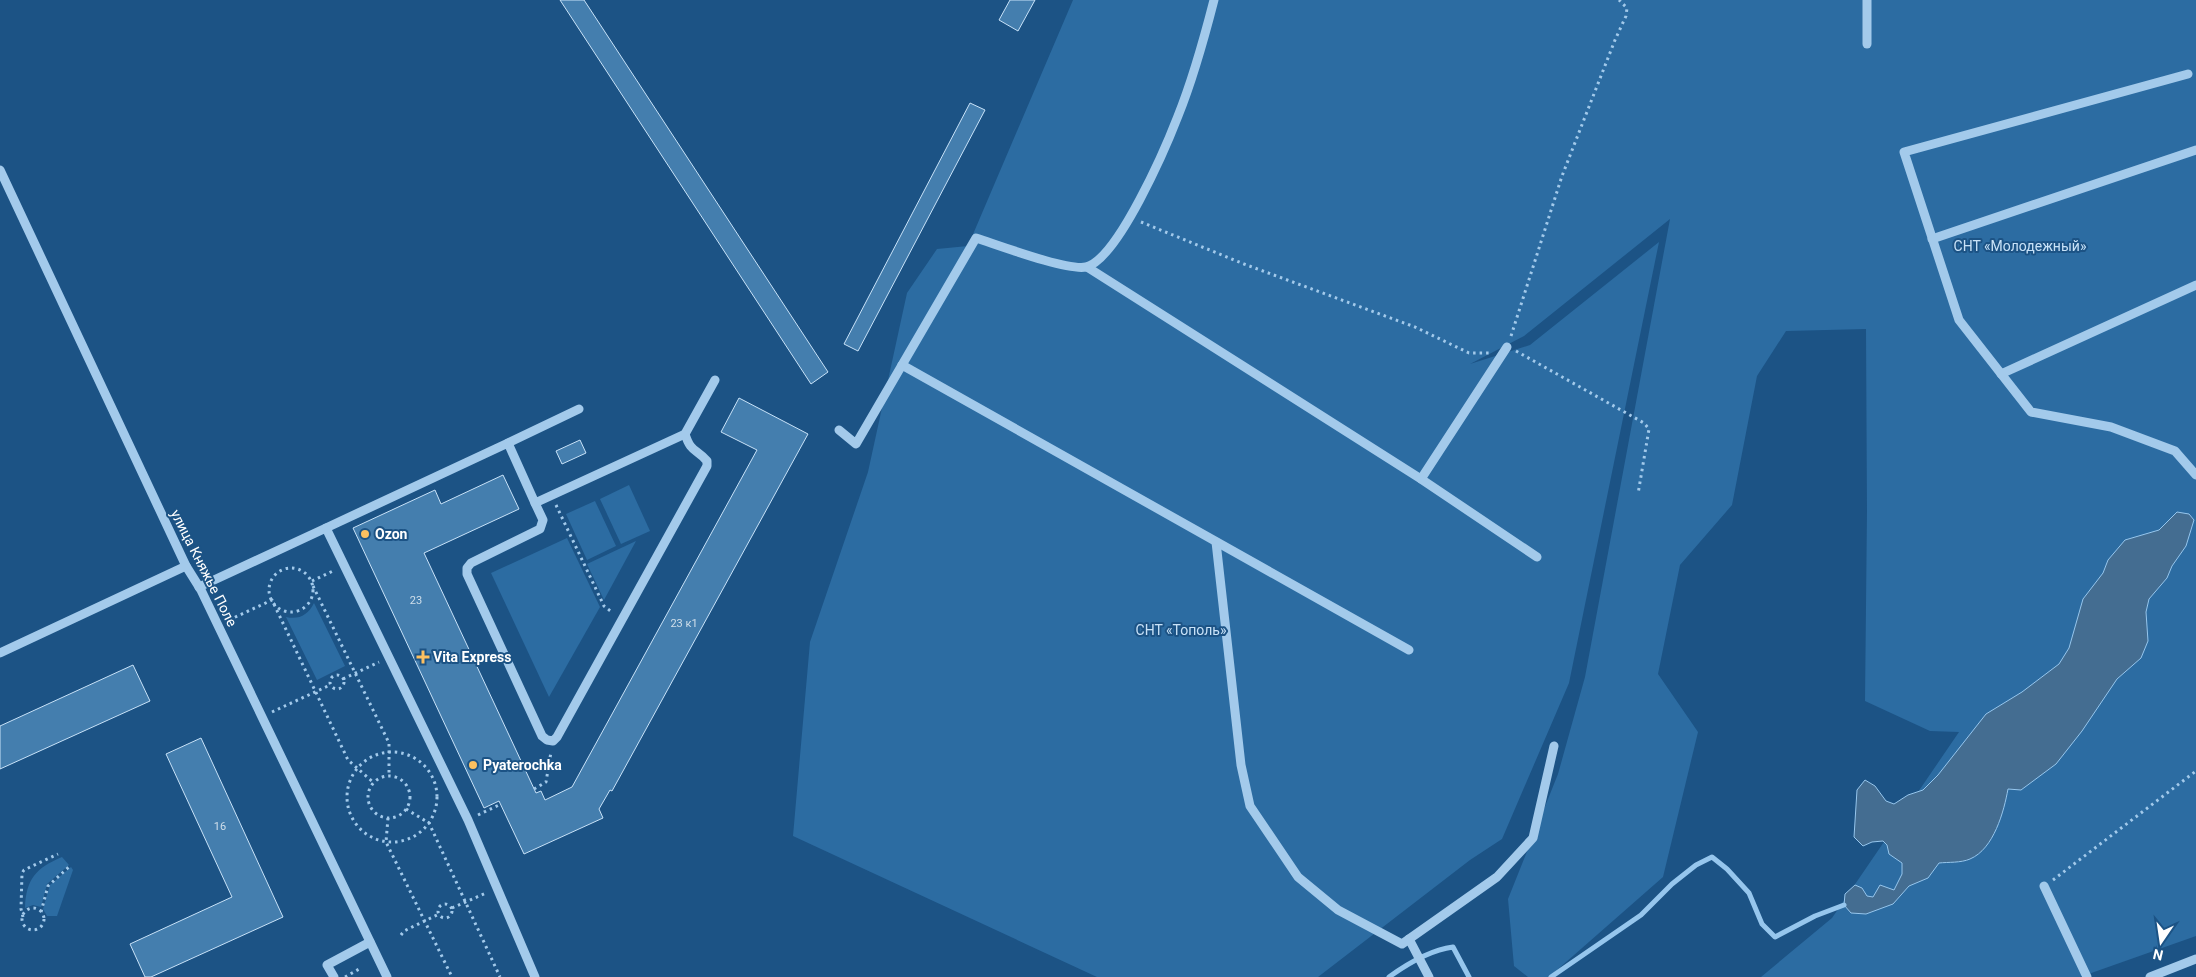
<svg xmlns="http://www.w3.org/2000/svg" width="2196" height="977" font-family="Roboto,sans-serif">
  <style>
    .green { fill: #2c6ca2 }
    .water { fill: #446d91; stroke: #96c6ed }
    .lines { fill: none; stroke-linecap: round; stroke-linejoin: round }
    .stream { stroke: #96c6ed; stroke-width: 5 }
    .building { fill: #447eae; stroke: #c8e2f8 }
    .path { stroke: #a3caeb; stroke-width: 3; stroke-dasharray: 2.5 4; stroke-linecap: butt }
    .minor { stroke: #a3caeb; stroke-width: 9 }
    .poi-dot { fill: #fcc060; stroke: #1c5385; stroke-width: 2 }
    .labels { text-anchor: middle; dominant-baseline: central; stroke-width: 4; stroke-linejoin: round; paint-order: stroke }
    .number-label { font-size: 11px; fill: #d0dfeb }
    .park-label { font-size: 14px; fill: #c8e2f8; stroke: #1c5385 }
    .poi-label { font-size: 14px; font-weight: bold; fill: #fff; stroke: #1c5385; text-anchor: start }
    .street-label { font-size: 14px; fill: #fff; stroke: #1c5385 }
  </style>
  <rect width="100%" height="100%" fill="#1c5385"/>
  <g class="green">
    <polygon points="1073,0 2196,0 2196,936 2080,977 1761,977 1832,918 1959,732 1930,731 1865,701 1867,511 1866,329 1786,331 1757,376 1732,505 1680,565 1658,674 1698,732 1663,877 1549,977 1528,977 1514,966 1508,899 1558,774 1585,677 1670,219 1524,336 1470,364 1530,345 1659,242 1569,683 1502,839 1470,860 1318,977 1097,977 793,836 810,642 868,472 907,293 937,249 968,246"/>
    <polygon points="629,485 650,531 621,544 600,499"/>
    <polygon points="595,501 616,546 587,560 566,514"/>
    <polygon points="567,538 600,607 549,697 491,573"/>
    <polygon points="636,541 604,600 587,564"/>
    <path d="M314 603 345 666 317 680 286 617C299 620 308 615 314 603Z"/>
    <path d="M62 857 69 865 47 884 41 907 33 905 25 908C26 879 36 868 62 857Z"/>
    <polygon points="71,867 73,870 57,916 47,916 43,909 50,885"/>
  </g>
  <path class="water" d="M2177 512 2189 514 2194 520 2186 546 2172 566 2167 578 2149 599 2146 612 2148 641 2141 658 2117 679 2082 731 2056 764 2021 790 2008 789C2004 811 1994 849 1970 859 1961 863 1948 862 1939 863L1928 878 1909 886 1893 904 1866 914 1851 913 1844 905 1845 894 1855 885 1862 888 1867 896 1873 897 1880 885 1894 890 1902 874V863L1889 854 1887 845 1883 841 1872 842 1863 846 1854 837 1857 790 1865 780 1875 786 1886 801 1894 804 1908 795 1923 790 1938 775 1986 714 2022 692 2059 664 2069 648 2083 599 2103 573 2108 560 2125 540 2159 530Z"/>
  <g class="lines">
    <g class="stream">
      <path d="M1389 977C1407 964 1430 950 1453 947L1469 977"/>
      <polyline points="1551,977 1641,915 1672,884 1696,865 1712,857 1727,869 1749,893 1762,924 1775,937 1815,916 1844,905"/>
    </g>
  </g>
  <g class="building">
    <polygon points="560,0 584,0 828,372 811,384"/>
    <polygon points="1010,0 1035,0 1018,31 999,20"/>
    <polygon points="970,103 985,110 858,351 844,344"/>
    <polygon points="739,398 808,434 612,791 610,790 599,809 603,818 524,854 499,801 484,808 353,528 435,490 441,504 503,475 519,509 424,553 536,793 541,791 545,800 572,787 757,450 721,432"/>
    <polygon points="580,440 586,453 562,464 556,451"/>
    <polygon points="133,665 150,701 0,769 0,726"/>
    <polygon points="201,738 283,917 151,977 145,977 130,944 232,897 166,754"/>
  </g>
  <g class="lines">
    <g class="path">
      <polyline points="1141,222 1244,264 1415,327 1469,353 1489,353"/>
      <polyline points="1511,336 1562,176 1615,40 1626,16 1627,8 1619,0"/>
      <polyline points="1516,351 1644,423 1649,429 1638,494"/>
      <polyline points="556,505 604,606 613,613"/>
      <circle cx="291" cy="590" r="22"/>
      <polyline points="312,581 335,570"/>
      <polyline points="313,586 389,743 389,776"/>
      <polyline points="229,620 272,600 348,760 374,783"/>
      <circle cx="337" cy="682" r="7"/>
      <polyline points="343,679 379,662"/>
      <polyline points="272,712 330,685"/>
      <circle cx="392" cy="797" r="45"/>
      <circle cx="389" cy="797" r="21"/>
      <polyline points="534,789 546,782 551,752"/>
      <polyline points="406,809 429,823 500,977"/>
      <polyline points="478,815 501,804"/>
      <polyline points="388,818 386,842 452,977"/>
      <polyline points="2053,880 2196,771"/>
      <circle cx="445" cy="911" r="7"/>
      <polyline points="452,908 486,893"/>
      <circle cx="33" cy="919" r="11"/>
      <polyline points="41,912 48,886 70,866"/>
      <polyline points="23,917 21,909 22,873 24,870 58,854"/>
      <polyline points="401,935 404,931 439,914"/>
      <polyline points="345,977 361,968"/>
    </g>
    <g class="minor">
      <polyline points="1867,44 1867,0"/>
      <polyline points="2188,74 1904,152 1959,320 2031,412 2111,427 2175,451 2196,475"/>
      <polyline points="0,170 186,566 201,590 387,977"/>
      <polyline points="1932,239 2196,150"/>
      <polyline points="1087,267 1421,479 1537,557"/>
      <polyline points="902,365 1409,650"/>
      <polyline points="2001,374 2196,285"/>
      <path d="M839 430 856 444 976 238C998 245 1067 271 1086 267 1118 259 1166 147 1178 116 1193 79 1204 39 1214 0"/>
      <polyline points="508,443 579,409"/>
      <polyline points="1421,479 1507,347"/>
      <path d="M535 503 543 520 540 529 471 563 467 568V574L542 736 547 740 553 741 557 737 707 466V461C696 448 691 453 685 434"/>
      <polyline points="326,528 508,443 535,503 685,434 715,380"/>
      <polyline points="1216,542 1241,765 1250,806 1298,877 1338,910 1402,944 1497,877 1533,838 1554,746"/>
      <polyline points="199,587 326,528 468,820 535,977"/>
      <polyline points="0,653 186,566"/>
      <polyline points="2044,886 2087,977"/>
      <polyline points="1409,939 1429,977"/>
      <polyline points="334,977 327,965 370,942"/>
      <polyline points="2150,977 2196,959"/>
    </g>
  </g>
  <g class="poi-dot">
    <circle cx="365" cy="534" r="5"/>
    <path d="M420.5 649.5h5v5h5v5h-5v5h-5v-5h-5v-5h5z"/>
    <circle cx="473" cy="765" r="5"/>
  </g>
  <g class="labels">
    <g class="number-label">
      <text x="416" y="600">23</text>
      <text x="684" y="623">23 к1</text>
      <text x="220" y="826">16</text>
    </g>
    <g class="park-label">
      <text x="2020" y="246">СНТ «Молодежный»</text>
      <text x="1181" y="630">СНТ «Тополь»</text>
    </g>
    <g class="poi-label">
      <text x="375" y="534">Ozon</text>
      <text x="433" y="657">Vita Express</text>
      <text x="483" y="765">Pyaterochka</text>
    </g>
    <g class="street-label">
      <text transform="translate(204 568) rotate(63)">улица Княжье Поле</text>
    </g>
  </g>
  <g transform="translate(2161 942) rotate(193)" stroke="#1c5385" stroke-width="4" paint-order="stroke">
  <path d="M0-4L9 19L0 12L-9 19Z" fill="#ffffff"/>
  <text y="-8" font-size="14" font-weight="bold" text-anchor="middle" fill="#ffffff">N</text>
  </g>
</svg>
